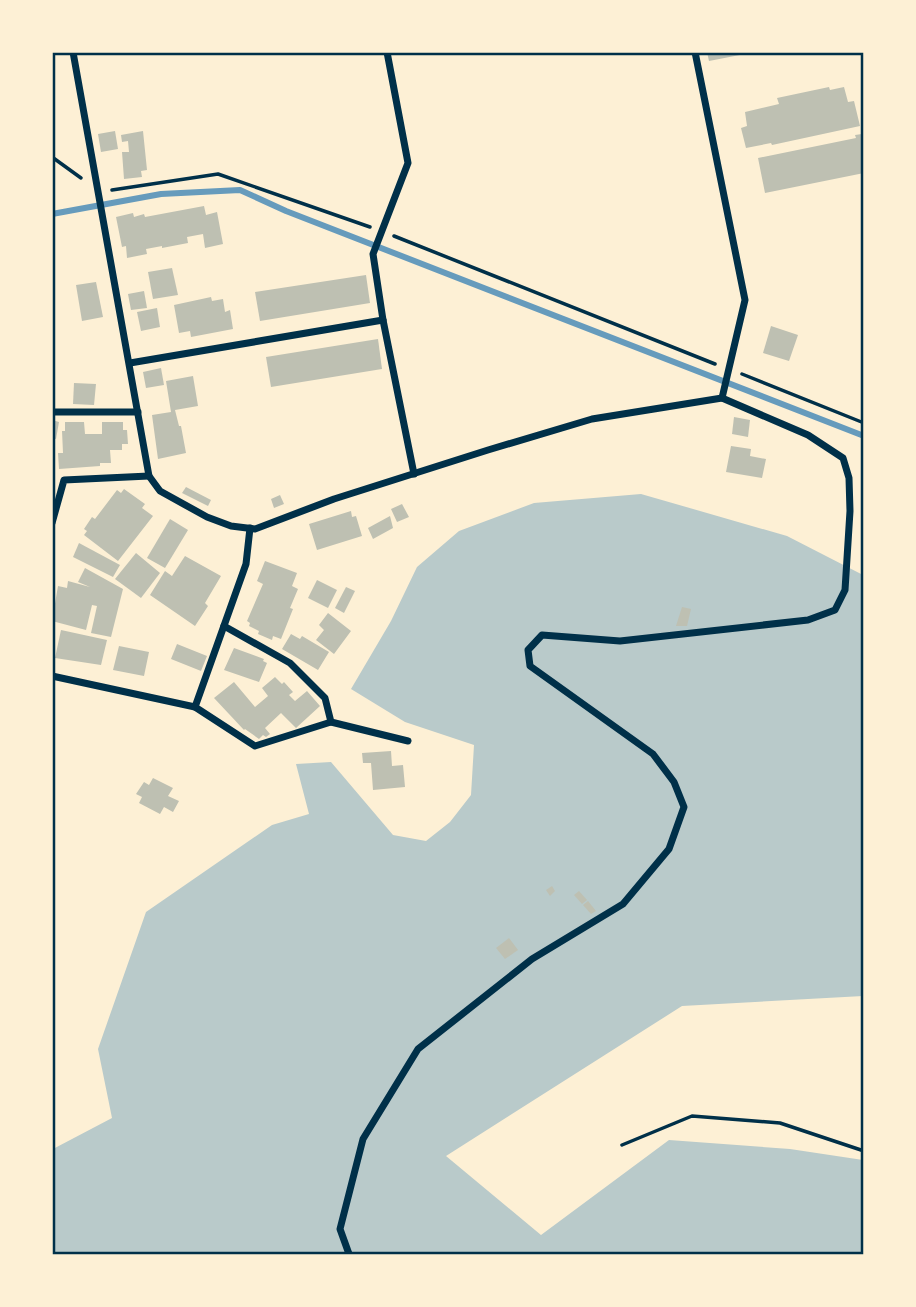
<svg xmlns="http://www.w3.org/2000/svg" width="916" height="1307" font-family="'Roboto Condensed',sans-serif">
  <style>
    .green { fill: #b9caca }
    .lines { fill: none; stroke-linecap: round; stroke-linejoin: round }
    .stream { stroke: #669bbc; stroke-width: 6 }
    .building { fill: #bec0b2 }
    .path { stroke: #003049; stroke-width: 3.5 }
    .minor { stroke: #003049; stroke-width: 7 }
    .neatline { fill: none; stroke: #003049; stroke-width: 2.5 }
  </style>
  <rect width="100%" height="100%" fill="#fdf0d5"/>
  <polygon class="green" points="641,494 787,536 863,575 863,996 682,1006 446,1156 541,1235 669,1140 790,1149 863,1160 862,1254 53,1254 53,1149 112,1118 98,1049 146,912 272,825 309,814 296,764 331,762 393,835 426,841 450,822 471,795 474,745 405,722 351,689 391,621 417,567 459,531 534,503"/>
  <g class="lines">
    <polyline class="stream" points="52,214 161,194 240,190 286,211 864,436"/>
  </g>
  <g class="building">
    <polygon points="707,52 745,52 745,54 709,61"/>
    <polygon points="829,87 830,90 844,87 848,102 854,101 860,126 772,145 771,143 746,148 741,128 747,126 745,112 779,104 777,98"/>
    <polygon points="115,131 118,149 101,152 98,134"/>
    <polygon points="143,131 147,170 141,171 142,177 124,179 122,152 129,152 128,141 122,142 121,135"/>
    <polygon points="862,134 864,173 765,193 758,158 856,138 855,135"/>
    <polygon points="204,206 206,215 217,212 223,244 205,248 203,234 187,237 188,243 162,248 162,246 146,249 147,254 127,258 126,246 122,247 116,217 133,213 134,217 144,214 145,217"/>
    <polygon points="172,268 178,295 153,299 148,272"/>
    <polygon points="366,275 370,303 260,321 255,292"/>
    <polygon points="96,282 103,317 82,321 76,285"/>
    <polygon points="144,291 147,308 131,310 128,294"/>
    <polygon points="211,297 212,301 223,299 225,312 230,310 233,329 191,337 190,331 179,333 174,305"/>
    <polygon points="157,308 160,327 141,331 137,312"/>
    <polygon points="771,326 798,335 789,361 763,353"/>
    <polygon points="378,339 382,369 271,387 266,357"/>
    <polygon points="161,368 164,385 146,388 143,372"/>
    <polygon points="193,376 198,406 175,410 179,426 181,426 186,453 158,459 152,415 171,412 166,381"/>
    <polygon points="74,383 96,384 94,405 73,404"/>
    <polygon points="734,417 750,420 748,437 732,434"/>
    <polygon points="52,420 59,422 56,439 52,438"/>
    <polygon points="65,422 84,422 85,434 102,434 102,422 123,422 123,430 127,430 128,444 122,444 122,450 110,450 111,463 100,463 100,466 59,469 58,453 63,453 62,431 65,431"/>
    <polygon points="731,446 751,449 750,456 766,459 762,478 726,472"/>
    <polygon points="186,487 211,500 208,506 182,493"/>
    <polygon points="124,489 145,504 142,508 153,516 118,561 84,535 87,531 84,529 92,517 95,519 117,490 121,493"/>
    <polygon points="280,495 284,504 274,508 271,499"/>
    <polygon points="402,504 409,517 397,522 391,509"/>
    <polygon points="351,511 352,517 356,516 362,536 317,550 309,524"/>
    <polygon points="390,516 393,528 373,539 368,528"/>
    <polygon points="170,519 188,530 165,568 147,558"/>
    <polygon points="79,543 120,565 113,577 73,557"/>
    <polygon points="136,553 160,573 141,598 115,579"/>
    <polygon points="185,556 221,576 205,603 208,606 195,626 150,595 165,571 172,576"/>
    <polygon points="265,561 297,573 292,586 298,589 290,608 293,609 281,639 273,636 272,640 258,634 259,631 249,626 250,623 247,621 263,584 257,581"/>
    <polygon points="85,568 123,589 111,637 91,633 97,606 92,605 86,630 52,621 58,586 67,588 68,581 90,587 78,582"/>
    <polygon points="317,580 337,590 328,608 308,598"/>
    <polygon points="346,587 355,591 344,613 335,608"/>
    <polygon points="682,607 691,609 687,626 676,626"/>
    <polygon points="328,613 351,631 334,654 316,640 324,630 319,625"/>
    <polygon points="61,630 107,640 101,665 55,658"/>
    <polygon points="291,634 300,639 302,636 329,652 318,670 282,649"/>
    <polygon points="177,644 207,656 201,671 171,659"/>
    <polygon points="119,646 149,652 144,676 113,670"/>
    <polygon points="234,648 264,659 263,661 267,663 259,682 224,670"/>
    <polygon points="275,677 282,684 284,682 293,692 289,695 295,701 307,691 320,706 296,728 281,713 265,728 270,734 266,737 263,735 259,739 245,729 244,730 214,698 234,682 255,707 268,696 262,688"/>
    <polygon points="391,751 392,766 403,765 405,787 373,790 371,763 363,763 362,753"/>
    <polygon points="153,778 173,788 168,796 179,801 173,812 164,807 160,814 139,803 142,797 136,794 144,782 149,785"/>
    <polygon points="552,886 555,891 550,896 546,890"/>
    <polygon points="579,891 587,900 582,904 574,895"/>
    <polygon points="588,901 596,911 591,914 583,905"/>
    <polygon points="509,938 518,950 505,959 496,948"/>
  </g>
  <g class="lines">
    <g class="path">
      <polyline points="52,157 81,178"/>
      <polyline points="112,190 218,174 370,227"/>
      <polyline points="394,236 715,364"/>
      <polyline points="742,374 864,423"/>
      <polyline points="622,1145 692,1116 780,1123 864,1151"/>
    </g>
    <g class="minor">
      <polyline points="73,52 149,476 160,491 207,517 231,526 255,529 334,499 488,450 592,419 722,398 808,435 843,458 849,478 850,511 845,590 835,610 808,620 620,641 542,635 528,650 530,666 653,754 674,782 684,807 669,849 623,904 532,959 418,1049 363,1139 340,1229 349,1254"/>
      <polyline points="387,52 408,163 373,254 383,320 414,474"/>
      <polyline points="695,52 745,300 722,398"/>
      <polyline points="130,363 383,320"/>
      <polyline points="52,412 138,412"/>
      <polyline points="52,523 64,480 149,476"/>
      <polyline points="250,528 246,564 195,707 255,746 331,722"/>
      <polyline points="224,626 290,663 325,698 331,722 408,741"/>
      <polyline points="52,676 195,707"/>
    </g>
  </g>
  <rect width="916" height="1307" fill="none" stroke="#fdf0d5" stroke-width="108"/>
  <rect x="54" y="54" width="808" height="1199" class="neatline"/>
</svg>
